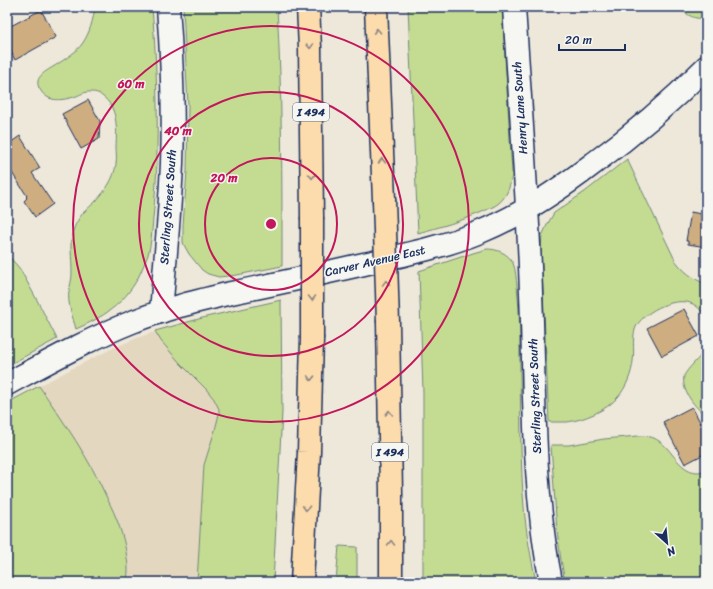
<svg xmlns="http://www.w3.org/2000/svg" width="713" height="589" font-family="Sriracha,sans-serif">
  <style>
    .built { fill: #e4d7c0 }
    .green { fill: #c4dc92; stroke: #708678 }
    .building { fill: #ceae81; stroke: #1b2f5e }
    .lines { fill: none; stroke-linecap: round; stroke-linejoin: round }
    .minor-casing { stroke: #1b2f5e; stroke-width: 25 }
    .highway-casing { stroke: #1b2f5e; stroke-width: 25 }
    .minor { stroke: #f6f6f2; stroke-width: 22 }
    .highway { stroke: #fcdcac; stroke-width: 22 }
    .highway-bridge-casing { stroke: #1b2f5e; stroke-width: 25; stroke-linecap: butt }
    .highway-bridge { stroke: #fcdcac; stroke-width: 22 }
    .oneway { stroke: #8c8685 }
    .ring { fill: none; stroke: #c2185b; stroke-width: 2 }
    .labels { text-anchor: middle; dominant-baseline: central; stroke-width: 3; stroke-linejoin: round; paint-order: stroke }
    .shield { fill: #f6f6f2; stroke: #5d6b8a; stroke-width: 1 }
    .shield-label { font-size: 11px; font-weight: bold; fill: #1b2f5e }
    .street-label { font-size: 12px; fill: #1b2f5e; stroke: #f6f6f2 }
    .centre { fill: #c2185b; stroke: #f6f6f2; stroke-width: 2 }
    .ring-label { font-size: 12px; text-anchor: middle; font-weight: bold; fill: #c2185b; stroke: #f6f6f2; stroke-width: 3; stroke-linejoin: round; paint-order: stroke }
  </style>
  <rect width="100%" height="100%" fill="#eee8db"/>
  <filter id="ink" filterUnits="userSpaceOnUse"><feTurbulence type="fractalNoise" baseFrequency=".025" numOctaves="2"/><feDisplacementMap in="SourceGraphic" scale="8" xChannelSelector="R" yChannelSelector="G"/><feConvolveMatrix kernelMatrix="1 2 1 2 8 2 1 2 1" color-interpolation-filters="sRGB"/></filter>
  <g filter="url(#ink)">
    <polygon class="built" points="235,310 257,582 41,582 7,403 73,368 111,349 137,338 165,328 182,323"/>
    <g class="green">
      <path d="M95 7H152C156 55 158 104 157 153 157 175 155 197 153 219 152 232 151 244 148 255 145 263 141 271 138 278 123 305 103 317 76 329 73 318 67 303 69 291 70 285 72 280 72 273 72 249 66 234 83 213 87 209 92 205 96 201 106 190 114 179 116 164 117 158 116 152 116 146 117 129 118 107 102 96 99 93 96 92 91 92 85 91 80 95 74 97 63 100 49 103 41 91 30 76 50 70 59 63 67 58 77 51 82 44 90 33 93 20 95 7Z"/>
      <path d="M183 7H277C282 93 282 179 282 266L237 275 219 277 208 274 202 270 189 254 184 245 183 242V226L187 171 188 106Z"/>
      <path d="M408 7H502L512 173C511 184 508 195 499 203 494 207 488 209 482 212 462 221 440 227 418 233Z"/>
      <path d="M679 7H706V17C695 21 687 15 679 7Z"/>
      <path d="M627 159 675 260C683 271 693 279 706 284V317C702 312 699 307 693 304 676 296 647 310 637 325 631 335 635 350 633 361 632 373 626 388 618 397 607 410 584 420 567 422 561 422 555 422 549 422 546 364 544 306 541 248L542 236 547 225 554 213 586 191Z"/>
      <path d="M487 249C497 249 508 253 513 263 516 270 516 279 517 286 520 314 520 343 520 371 521 416 520 462 524 507 526 533 531 557 536 582H423V392L419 271 473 253Z"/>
      <polygon points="7,254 20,269 37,300 57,339 7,366"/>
      <polygon points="281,300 282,412 273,582 197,582 204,465 215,430 219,414 219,409 214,399 206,389 180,363 161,341 155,331 206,317"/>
      <path d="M706 350V416C695 407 681 391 684 376 686 370 701 356 706 350Z"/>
      <path d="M39 386C64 422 89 458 107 498 117 518 124 536 127 558 128 565 129 575 126 582H7V403Z"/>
      <path d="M638 436C646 436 652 436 659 441 672 449 679 471 697 472 700 472 703 471 706 470V582H565L561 560 557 531 551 445H569L604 439Z"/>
      <polygon points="339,546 357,547 357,582 336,582"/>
    </g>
    <g class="building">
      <polygon points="41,10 56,37 15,60 7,44 7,28"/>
      <polygon points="88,100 100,121 99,139 81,149 62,114"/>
      <polygon points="20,136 40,168 32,173 53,204 35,217 24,201 27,198 26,197 27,196 7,165 7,145"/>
      <polygon points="691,212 706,215 706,247 688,244 688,241 686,241"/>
      <polygon points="684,309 699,336 662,356 647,328"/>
      <polygon points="692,407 706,433 706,453 685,464 663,422"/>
    </g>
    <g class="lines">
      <defs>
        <g id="minor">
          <path d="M514 7C520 102 528 198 531 293 535 389 532 487 551 582"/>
          <path d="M161 312C165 262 170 212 172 163 174 111 172 59 168 7"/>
          <path d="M7 384C48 362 89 339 132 322 164 309 198 301 231 293 276 284 320 274 364 264 403 255 443 247 480 232 522 215 559 190 594 163 634 134 671 102 706 67"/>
        </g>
        <g id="highway">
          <polyline points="308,7 310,48 312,217"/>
          <polyline points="376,7 384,200"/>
          <polyline points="388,322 391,493 391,582"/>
          <polyline points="302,582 309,452 312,339"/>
        </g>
      </defs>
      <use href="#minor" class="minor-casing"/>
      <use href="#highway" class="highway-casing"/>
      <use href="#minor" class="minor"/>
      <use href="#highway" class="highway"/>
      <defs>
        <g id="highway-bridge">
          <polyline points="384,200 388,322"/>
          <polyline points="312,217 312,339"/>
        </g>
      </defs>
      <use href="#highway-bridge" class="highway-bridge-casing"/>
      <use href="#highway-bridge" class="highway-bridge"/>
    </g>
    <defs><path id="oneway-chevron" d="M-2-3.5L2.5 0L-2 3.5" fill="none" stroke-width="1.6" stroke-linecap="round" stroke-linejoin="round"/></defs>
    <g class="oneway">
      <use href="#oneway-chevron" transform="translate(377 31) rotate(-93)"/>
      <use href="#oneway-chevron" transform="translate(310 46) rotate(88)"/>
      <use href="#oneway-chevron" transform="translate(382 161) rotate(-92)"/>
      <use href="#oneway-chevron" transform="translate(312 176) rotate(89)"/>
      <use href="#oneway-chevron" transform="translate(386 283) rotate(-92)"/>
      <use href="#oneway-chevron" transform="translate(312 298) rotate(90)"/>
      <use href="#oneway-chevron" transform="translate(311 378) rotate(92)"/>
      <use href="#oneway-chevron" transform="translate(389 413) rotate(-91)"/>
      <use href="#oneway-chevron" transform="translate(306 508) rotate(93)"/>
      <use href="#oneway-chevron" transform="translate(391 543) rotate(-90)"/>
    </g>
  </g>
  <g class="ring">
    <circle cx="271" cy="224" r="66"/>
    <circle cx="271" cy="224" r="132"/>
    <circle cx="271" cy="224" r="198"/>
  </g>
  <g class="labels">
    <g class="shield">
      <rect x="293" y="103" width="36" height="18" rx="3"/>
      <rect x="372" y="443" width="36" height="18" rx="3"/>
    </g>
    <g class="shield-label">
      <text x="311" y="112">I 494</text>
      <text x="390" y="452">I 494</text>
    </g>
    <g class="street-label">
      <text transform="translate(520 108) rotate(-94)">Henry Lane South</text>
      <text transform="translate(168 207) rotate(-86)">Sterling Street South</text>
      <text transform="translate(375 261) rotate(-13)">Carver Avenue East</text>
      <text transform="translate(535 396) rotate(-92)">Sterling Street South</text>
    </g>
  </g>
  <circle cx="271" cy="224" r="6" class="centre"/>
  <g class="ring-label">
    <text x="131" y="88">60 m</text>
    <text x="178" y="135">40 m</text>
    <text x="224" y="182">20 m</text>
  </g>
  <rect width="713" height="589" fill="none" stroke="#f6f6f2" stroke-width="24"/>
  <rect x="12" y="12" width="689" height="565" fill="none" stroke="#1b2f5e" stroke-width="1.5" filter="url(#ink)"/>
  <g transform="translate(667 543) rotate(153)" stroke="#f6f6f2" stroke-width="3" paint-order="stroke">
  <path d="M0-3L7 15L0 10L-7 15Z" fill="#1b2f5e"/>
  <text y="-6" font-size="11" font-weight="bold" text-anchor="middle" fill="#1b2f5e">N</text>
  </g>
  <path d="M559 44v6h66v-6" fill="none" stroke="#1b2f5e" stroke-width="2"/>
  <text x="565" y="44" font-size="12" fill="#1b2f5e" stroke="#f6f6f2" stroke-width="3" paint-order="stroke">20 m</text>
</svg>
